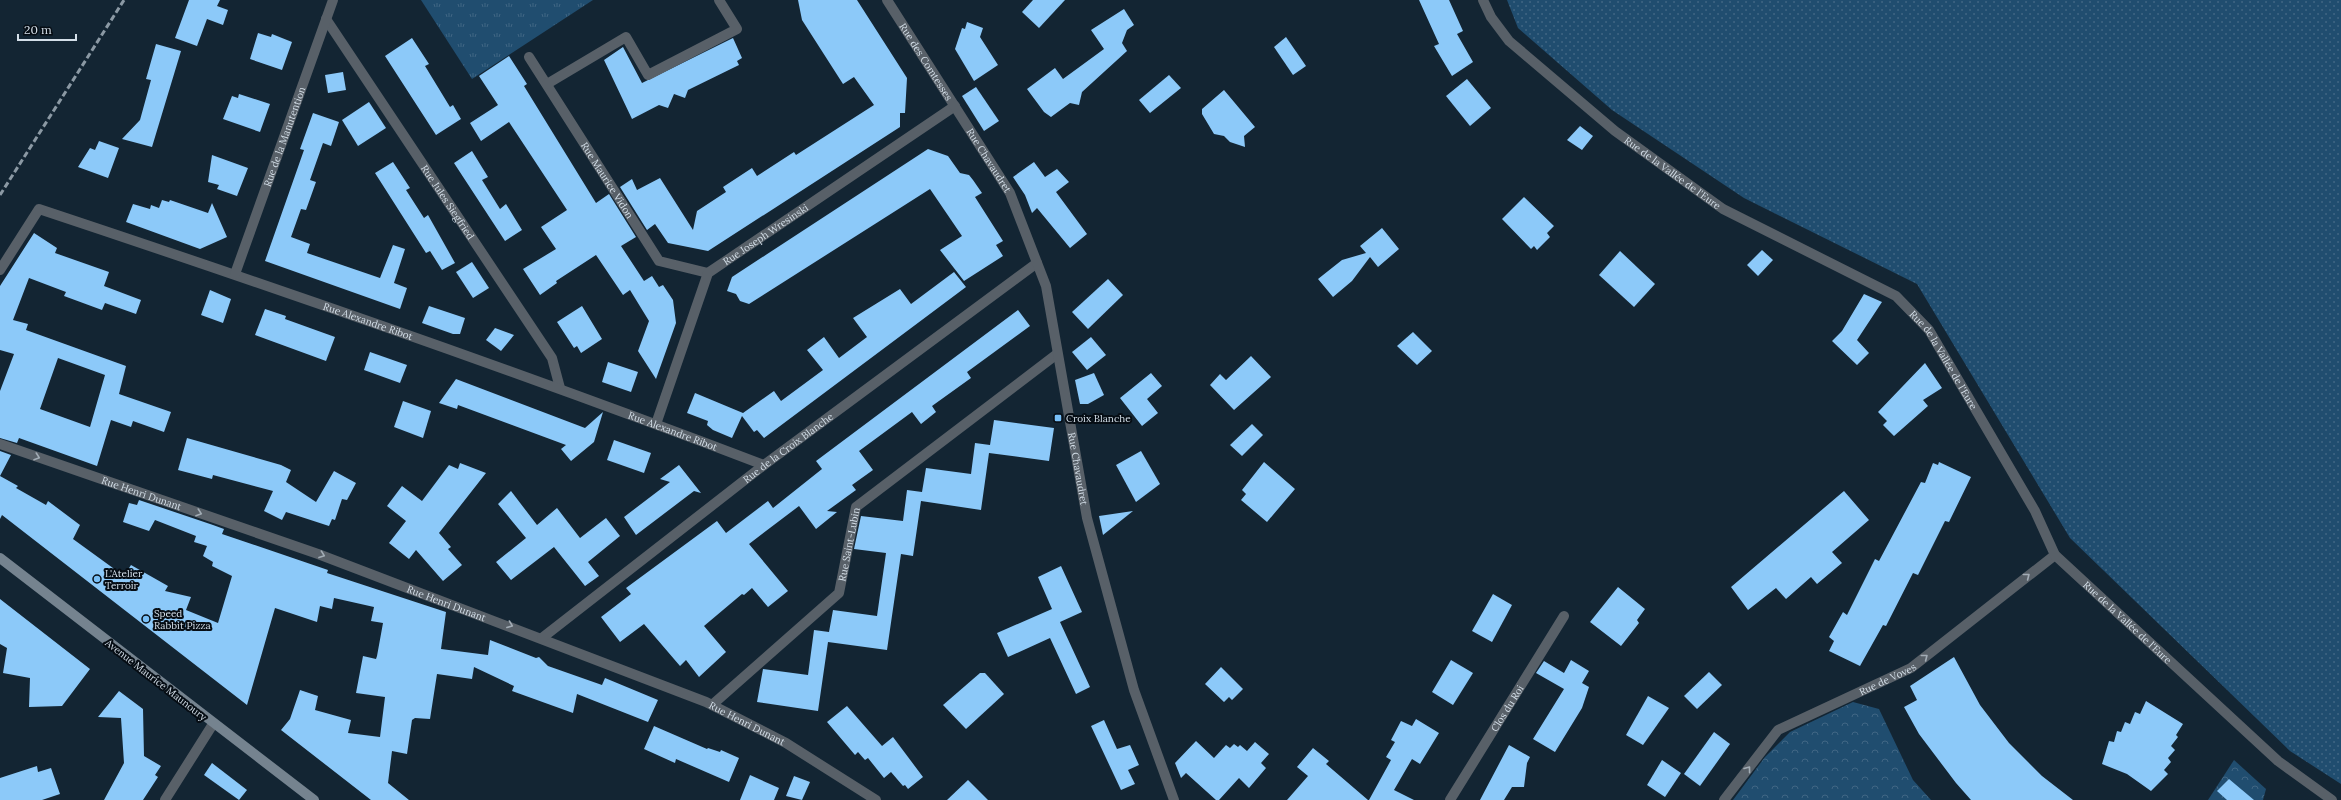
<svg xmlns="http://www.w3.org/2000/svg" width="2341" height="800" font-family="Lora,serif">
  <style>
    .grass { fill: url(#grass-dots) }
    .forest { fill: url(#forest-crowns) }
    .park { fill: url(#park-tufts) }
    .building { fill: #8cc9f9; fill-rule: evenodd }
    .lines { fill: none; stroke-linecap: round; stroke-linejoin: round }
    .minor { stroke: #586068; stroke-width: 10 }
    .tertiary { stroke: #586068; stroke-width: 10 }
    .secondary { stroke: #75838f; stroke-width: 10 }
    .rail { stroke: #8b99a4; stroke-width: 3; stroke-dasharray: 6 3; stroke-linecap: butt }
    .oneway { stroke: #a2acb5 }
    .poi-dot { fill: #78bff7; stroke: #060d14; stroke-width: 1.5 }
    .labels { text-anchor: middle; dominant-baseline: central; stroke-width: 4; stroke-linejoin: round; paint-order: stroke }
    .street-label { font-size: 10px; fill: #d4dfe9; stroke: #060d14 }
    .poi-label { font-size: 10px; fill: #d4dfe9; stroke: #060d14; text-anchor: start }
  </style>
  <defs>
    <pattern id="grass-dots" width="8" height="8" patternUnits="userSpaceOnUse"><rect width="8" height="8" fill="#204d6f"/><path d="M2 2h.1M6 6h.1" fill="none" stroke="#406684" stroke-width="1.8" stroke-linecap="round"/></pattern>
    <pattern id="forest-crowns" width="20" height="18" patternUnits="userSpaceOnUse"><rect width="20" height="18" fill="#204d6f"/><path d="M2 6a3 3 0 1 1 6 0M12 15a3 3 0 1 1 6 0" fill="none" stroke="#406684"/></pattern>
    <pattern id="park-tufts" width="24" height="20" patternUnits="userSpaceOnUse"><rect width="24" height="20" fill="#204d6f"/><path d="M3 7l-1-3M5 7V3M7 7l1-3M15 17l-1-3M17 17v-4M19 17l1-3" fill="none" stroke="#406684"/></pattern>
  </defs>
  <rect width="100%" height="100%" fill="#132533"/>
  <polygon class="grass" points="1507,0 2341,0 2341,784 2290,751 2070,538 1917,284 1744,198 1612,110 1518,28"/>
  <g class="forest">
    <polygon points="1853,702 1879,709 1913,780 1931,800 1733,800 1765,757 1790,732"/>
    <polygon points="2234,760 2266,789 2263,800 2208,800"/>
  </g>
  <polygon class="park" points="421,0 593,0 472,79"/>
  <g class="building">
    <polygon points="189,0 220,0 217,6 228,10 223,25 207,19 197,46 175,38"/>
    <polygon points="798,0 857,0 907,78 905,113 900,113 900,127 708,251 668,243 655,224 647,230 620,187 632,179 637,190 660,178 693,230 697,211 726,192 723,187 752,168 757,176 794,152 796,155 874,105 854,77 843,84 802,20"/>
    <polygon points="1033,0 1065,0 1039,28 1022,12"/>
    <polygon points="1419,0 1449,0 1463,31 1457,34 1473,62 1452,76 1434,46 1439,44"/>
    <polygon points="1124,9 1134,25 1127,30 1122,43 1127,51 1082,92 1079,105 1070,103 1051,117 1044,112 1027,89 1055,68 1063,79 1104,49 1091,30"/>
    <polygon points="967,22 983,28 980,37 998,65 974,81 955,49 962,28 965,29"/>
    <polygon points="258,33 271,37 272,34 292,42 282,70 250,59"/>
    <polygon points="1286,37 1306,66 1293,75 1274,47"/>
    <polygon points="412,38 429,64 425,66 450,107 453,105 461,119 436,135 385,56"/>
    <polygon points="733,38 742,58 737,61 739,65 688,90 685,98 674,94 668,108 659,105 632,119 604,60 623,47 642,83"/>
    <polygon points="156,44 181,51 152,147 122,139 140,120 151,80 146,79"/>
    <polygon points="509,56 527,84 524,86 596,203 609,194 636,237 621,246 644,281 652,276 659,287 663,285 673,300 676,323 656,379 638,351 649,321 630,290 623,295 596,255 556,281 557,283 540,295 523,269 556,249 541,227 567,210 509,122 481,141 470,123 498,105 479,76"/>
    <polygon points="343,72 346,90 328,93 325,75"/>
    <polygon points="1169,75 1181,88 1150,113 1139,100"/>
    <polygon points="1467,79 1491,108 1470,126 1446,96"/>
    <polygon points="976,87 999,121 984,131 962,96"/>
    <polygon points="1224,90 1255,127 1244,136 1245,147 1230,142 1224,136 1214,134 1202,114 1202,109"/>
    <polygon points="239,94 270,104 260,132 223,119 232,96 238,98"/>
    <polygon points="369,102 386,128 358,146 342,120"/>
    <polygon points="313,113 339,122 331,146 323,143 310,180 316,182 306,210 301,209 291,237 310,244 307,253 380,278 393,245 405,249 394,283 407,288 400,309 265,261 304,150 300,149"/>
    <polygon points="1580,126 1593,136 1582,150 1567,140"/>
    <polygon points="99,141 119,148 108,178 78,167 90,148 95,150"/>
    <polygon points="928,149 948,156 960,173 969,175 973,180 982,193 975,197 1003,241 996,245 1003,256 964,281 940,250 962,236 930,189 749,304 740,301 736,294 727,291 732,277"/>
    <polygon points="472,151 488,177 482,180 500,209 506,204 522,230 505,241 454,163"/>
    <polygon points="212,155 248,168 237,196 217,189 219,185 208,182"/>
    <polygon points="393,162 410,188 406,190 424,218 428,215 455,263 442,270 430,251 426,253 375,173"/>
    <polygon points="1034,162 1045,177 1057,169 1069,182 1056,192 1087,234 1070,248 1037,208 1032,213 1025,195 1013,177"/>
    <polygon points="1524,197 1554,226 1547,233 1550,237 1537,250 1534,246 1531,249 1502,219"/>
    <polygon points="162,200 169,202 170,200 208,213 212,203 227,237 200,249 126,222 133,204 150,209 151,205 159,208"/>
    <polygon points="1382,228 1399,249 1378,267 1370,257 1352,281 1333,297 1318,279 1342,260 1366,253 1360,246"/>
    <path d="M34 233 57 248 55 253 109 272 104 286 141 300 136 314 105 303 102 310 64 296 66 292 29 278 13 320 28 324 26 330 126 366 119 394 171 412 164 432 133 421 131 427 111 420 97 466 19 438 17 443 0 438V391L14 354 0 350V286ZM58 358 105 375 90 427 40 409Z"/>
    <polygon points="1762,250 1773,260 1758,276 1747,265"/>
    <polygon points="1620,251 1655,284 1634,307 1599,275"/>
    <polygon points="472,262 489,288 473,298 456,272"/>
    <polygon points="954,272 966,287 764,438 757,430 754,432 742,416 732,438 713,430 707,425 708,421 687,413 695,393 743,413 774,391 781,401 823,370 807,350 824,337 839,358 867,337 853,318 900,289 911,304"/>
    <polygon points="1108,279 1123,295 1088,329 1072,312"/>
    <polygon points="210,290 231,299 223,323 201,315"/>
    <polygon points="1864,294 1882,302 1857,340 1869,353 1857,365 1832,341 1842,331"/>
    <polygon points="429,306 465,318 460,334 453,334 422,323"/>
    <polygon points="582,306 602,339 581,353 577,346 574,348 557,322"/>
    <polygon points="265,309 286,316 285,319 335,337 326,361 255,335"/>
    <polygon points="1018,310 1030,326 967,372 971,378 932,406 936,412 921,424 912,412 859,451 873,470 852,485 856,490 827,511 837,512 816,529 799,506 749,544 788,591 768,607 752,588 744,595 742,594 704,626 726,652 699,677 686,660 680,666 644,624 620,642 601,617 631,594 626,588 717,521 726,533 768,501 773,508 822,469 816,461"/>
    <polygon points="495,328 514,335 501,351 486,340"/>
    <polygon points="1413,332 1432,351 1417,365 1397,346"/>
    <polygon points="1091,337 1106,355 1087,370 1072,352"/>
    <polygon points="370,352 407,365 400,383 364,370"/>
    <polygon points="1251,356 1271,377 1234,410 1210,385 1220,374 1226,380"/>
    <polygon points="608,362 638,372 631,392 602,382"/>
    <polygon points="1925,363 1942,388 1923,400 1928,406 1894,436 1883,425 1887,421 1878,412"/>
    <polygon points="1094,373 1104,395 1088,404 1080,404 1075,380"/>
    <polygon points="1151,373 1162,386 1147,399 1158,413 1142,426 1120,398"/>
    <polygon points="456,379 585,428 603,412 594,442 571,461 561,449 566,445 458,405 457,409 439,403"/>
    <polygon points="403,401 431,411 423,438 394,427"/>
    <polygon points="994,420 1054,428 1049,461 989,453 981,510 921,501 913,556 901,554 887,650 828,642 818,711 757,702 763,669 808,675 814,630 829,632 833,610 877,616 886,553 854,549 861,516 903,521 907,490 922,492 926,468 971,474 975,443 990,445"/>
    <polygon points="1252,424 1263,435 1242,456 1230,445"/>
    <polygon points="187,438 281,465 291,470 286,482 316,502 334,471 356,483 347,500 342,499 335,520 332,519 329,526 286,512 282,520 264,511 273,491 213,475 212,479 178,470"/>
    <polygon points="614,440 651,453 644,473 607,460"/>
    <polygon points="0,451 11,455 0,476 18,486 16,488 46,505 48,501 80,525 73,539 124,576 131,565 168,586 165,591 191,597 186,610 218,623 232,576 212,566 213,562 203,556 207,546 194,542 196,536 155,520 149,531 123,522 129,503 137,505 139,500 213,525 224,529 222,534 328,570 327,573 446,612 441,649 488,655 490,640 536,658 539,657 548,666 602,685 605,678 658,700 648,722 577,694 573,713 512,691 514,686 474,667 472,679 437,674 430,719 415,718 412,720 407,754 392,751 388,783 409,800 371,800 281,730 290,719 300,690 318,696 315,710 351,720 348,733 380,737 385,697 356,693 363,656 376,659 377,656 383,623 371,621 374,607 334,598 332,609 320,606 317,622 275,608 247,705 2,515 0,519"/>
    <polygon points="1141,451 1160,484 1136,502 1116,465"/>
    <polygon points="1264,462 1295,489 1267,522 1241,500 1246,494 1242,490"/>
    <polygon points="1939,462 1971,477 1949,522 1945,521 1918,575 1913,573 1886,626 1883,625 1860,666 1829,651 1834,641 1829,637 1843,612 1847,615 1875,559 1879,561 1921,482 1925,483 1933,463 1938,465"/>
    <polygon points="460,463 486,473 439,533 451,547 448,549 462,565 443,581 416,550 409,559 389,543 406,521 387,506 402,486 422,501 449,465 458,469"/>
    <polygon points="679,465 701,493 694,491 636,535 624,517 670,482 660,479"/>
    <polygon points="511,491 537,525 557,508 580,538 606,518 620,536 588,562 599,576 585,586 554,547 511,580 496,562 526,538 498,504"/>
    <polygon points="1844,491 1869,520 1832,552 1842,563 1817,584 1811,577 1786,599 1776,588 1748,610 1731,587"/>
    <polygon points="1133,511 1103,535 1099,516"/>
    <polygon points="1061,566 1082,612 1060,622 1090,687 1076,694 1050,638 1008,657 997,633 1052,609 1038,577"/>
    <polygon points="1618,587 1645,609 1637,620 1639,623 1621,646 1590,622"/>
    <polygon points="1493,594 1512,605 1492,642 1472,631"/>
    <polygon points="0,599 90,669 62,706 29,707 30,678 3,673 7,648 0,644"/>
    <polygon points="1954,657 1980,705 2009,743 2042,776 2073,800 1971,800 1956,783 1919,734 1904,707 1917,700 1910,686"/>
    <polygon points="1451,660 1473,673 1453,705 1432,692"/>
    <polygon points="1571,660 1589,671 1582,683 1589,687 1582,708 1555,752 1533,739 1564,689 1536,673 1544,661 1564,673"/>
    <polygon points="1221,667 1243,689 1232,700 1229,697 1224,702 1205,684"/>
    <polygon points="1709,672 1722,685 1697,709 1684,696"/>
    <polygon points="980,673 985,673 1004,694 966,729 943,705"/>
    <polygon points="119,691 143,709 144,756 161,766 155,775 158,777 143,800 104,800 124,763 121,718 98,717"/>
    <polygon points="1648,696 1669,708 1643,745 1626,735"/>
    <polygon points="2146,701 2183,724 2176,735 2178,737 2171,746 2175,750 2168,758 2171,762 2164,770 2168,774 2151,791 2127,774 2102,764 2109,741 2114,742 2117,731 2121,732 2125,722 2130,724 2135,712 2140,714"/>
    <polygon points="847,706 882,746 893,737 923,777 908,789 905,785 903,786 891,772 884,778 868,758 865,760 858,752 855,755 827,722"/>
    <polygon points="1416,719 1439,733 1420,764 1412,759 1394,790 1414,800 1369,800 1391,760 1386,757 1395,742 1391,740 1401,721 1412,726"/>
    <polygon points="1104,720 1117,749 1130,745 1139,765 1128,770 1135,784 1121,790 1091,726"/>
    <polygon points="654,726 707,749 708,748 720,752 721,750 739,758 729,782 676,759 675,763 644,749"/>
    <polygon points="1714,732 1730,744 1700,786 1684,774"/>
    <polygon points="1196,741 1214,758 1226,745 1230,748 1234,744 1238,747 1240,745 1247,751 1255,742 1269,754 1261,763 1266,768 1249,788 1239,778 1219,800 1216,800 1186,773 1181,778 1175,763"/>
    <polygon points="1509,745 1530,757 1527,763 1524,787 1512,787 1504,800 1480,800"/>
    <polygon points="1313,748 1329,761 1326,764 1368,800 1287,800 1308,776 1297,767"/>
    <polygon points="1662,760 1681,773 1665,797 1647,785"/>
    <polygon points="212,763 247,790 239,800 204,775"/>
    <polygon points="37,766 38,772 51,768 60,794 42,800 0,800 0,778"/>
    <polygon points="750,775 779,788 774,800 740,800"/>
    <polygon points="794,776 810,782 802,800 786,796"/>
    <polygon points="2229,779 2254,800 2227,800 2217,791"/>
    <polygon points="968,780 988,800 947,800"/>
  </g>
  <g class="lines">
    <g class="minor">
      <path id="s1" d="M326 19 552 358 560 388"/>
      <path id="s2" d="M529 57 659 261 708 273"/>
      <polyline points="547,84 626,37 648,75 737,29 719,0"/>
      <path id="s3" d="M0 270 39 209C283 290 525 374 764 465"/>
      <path id="s4" d="M235 274 333 0"/>
      <path id="s5" d="M656 424 708 273 955 106"/>
      <path id="s6" d="M0 444 318 554 706 702 786 743 876 800"/>
      <path id="s7" d="M542 638 764 465 1037 263"/>
      <path id="s8" d="M712 705 839 593 856 507 1057 354"/>
      <polyline points="165,800 213,724"/>
      <path id="s9" d="M1450 800 1564 616"/>
      <path id="s10" d="M1724 800 1778 730 1911 668 2055 555"/>
    </g>
    <g class="tertiary">
      <path id="s11" d="M887 0 1010 193 1046 286 1087 518 1134 690 1174 800"/>
      <path id="s12" d="M1483 0 1491 17 1509 41 1615 131 1723 209 1896 296 1929 330 2035 511 2055 555 2278 761 2332 800"/>
    </g>
    <polyline class="secondary" points="0,558 314,800"/>
    <polyline class="rail" points="0,195 124,0"/>
  </g>
  <defs><path id="oneway-chevron" d="M-2-3.5L2.5 0L-2 3.5" fill="none" stroke-width="1.6" stroke-linecap="round" stroke-linejoin="round"/></defs>
  <g class="oneway">
    <use href="#oneway-chevron" transform="translate(37 457) rotate(19)"/>
    <use href="#oneway-chevron" transform="translate(199 513) rotate(19)"/>
    <use href="#oneway-chevron" transform="translate(322 555) rotate(20)"/>
    <use href="#oneway-chevron" transform="translate(2027 576) rotate(-38)"/>
    <use href="#oneway-chevron" transform="translate(510 625) rotate(21)"/>
    <use href="#oneway-chevron" transform="translate(1925 657) rotate(-38)"/>
    <use href="#oneway-chevron" transform="translate(1748 769) rotate(-53)"/>
  </g>
  <g class="poi-dot">
    <rect x="1054" y="414" width="8" height="8" rx="2"/>
    <circle cx="97" cy="579" r="4"/>
    <circle cx="146" cy="619" r="4"/>
  </g>
  <g class="labels">
    <g class="street-label">
      <text stroke="none"><textPath href="#s11" startOffset="73">Rue des Comtesses</textPath></text>
      <text stroke="none"><textPath href="#s4" startOffset="146">Rue de la Manutention</textPath></text>
      <text stroke="none"><textPath href="#s11" startOffset="190">Rue Chavaudret</textPath></text>
      <text stroke="none"><textPath href="#s12" startOffset="259">Rue de la Vallée de l'Eure</textPath></text>
      <text stroke="none"><textPath href="#s2" startOffset="146">Rue Maurice Vidon</textPath></text>
      <text stroke="none"><textPath href="#s1" startOffset="220">Rue Jules Siegfried</textPath></text>
      <text stroke="none"><textPath href="#s5" startOffset="229">Rue Joseph Wresinski</textPath></text>
      <text stroke="none"><textPath href="#s3" startOffset="420">Rue Alexandre Ribot</textPath></text>
      <text stroke="none"><textPath href="#s12" startOffset="595">Rue de la Vallée de l'Eure</textPath></text>
      <text stroke="none"><textPath href="#s3" startOffset="744">Rue Alexandre Ribot</textPath></text>
      <text stroke="none"><textPath href="#s7" startOffset="311">Rue de la Croix Blanche</textPath></text>
      <text stroke="none"><textPath href="#s11" startOffset="514">Rue Chavaudret</textPath></text>
      <text stroke="none"><textPath href="#s6" startOffset="150">Rue Henri Dunant</textPath></text>
      <text stroke="none"><textPath href="#s8" startOffset="219">Rue Saint-Lubin</textPath></text>
      <text stroke="none"><textPath href="#s6" startOffset="474">Rue Henri Dunant</textPath></text>
      <text stroke="none"><textPath href="#s12" startOffset="919">Rue de la Vallée de l'Eure</textPath></text>
      <text stroke="none"><textPath href="#s10" startOffset="209">Rue de Voves</textPath></text>
      <text transform="translate(156 680) rotate(38)">Avenue Maurice Maunoury</text>
      <text stroke="none"><textPath href="#s9" startOffset="108">Clos du Roi</textPath></text>
      <text stroke="none"><textPath href="#s6" startOffset="798">Rue Henri Dunant</textPath></text>
    </g>
    <g class="poi-label">
      <text x="1066" y="418">Croix Blanche</text>
      <text x="105" y="573">L'Atelier<tspan x="105" dy="12">Terroir</tspan></text>
      <text x="154" y="613">Speed<tspan x="154" dy="12">Rabbit Pizza</tspan></text>
    </g>
  </g>
  <path d="M18 34v6h58v-6" fill="none" stroke="#d4dfe9" stroke-width="2"/>
  <text x="24" y="34" font-size="12" fill="#d4dfe9" stroke="#060d14" stroke-width="3" paint-order="stroke">20 m</text>
</svg>
